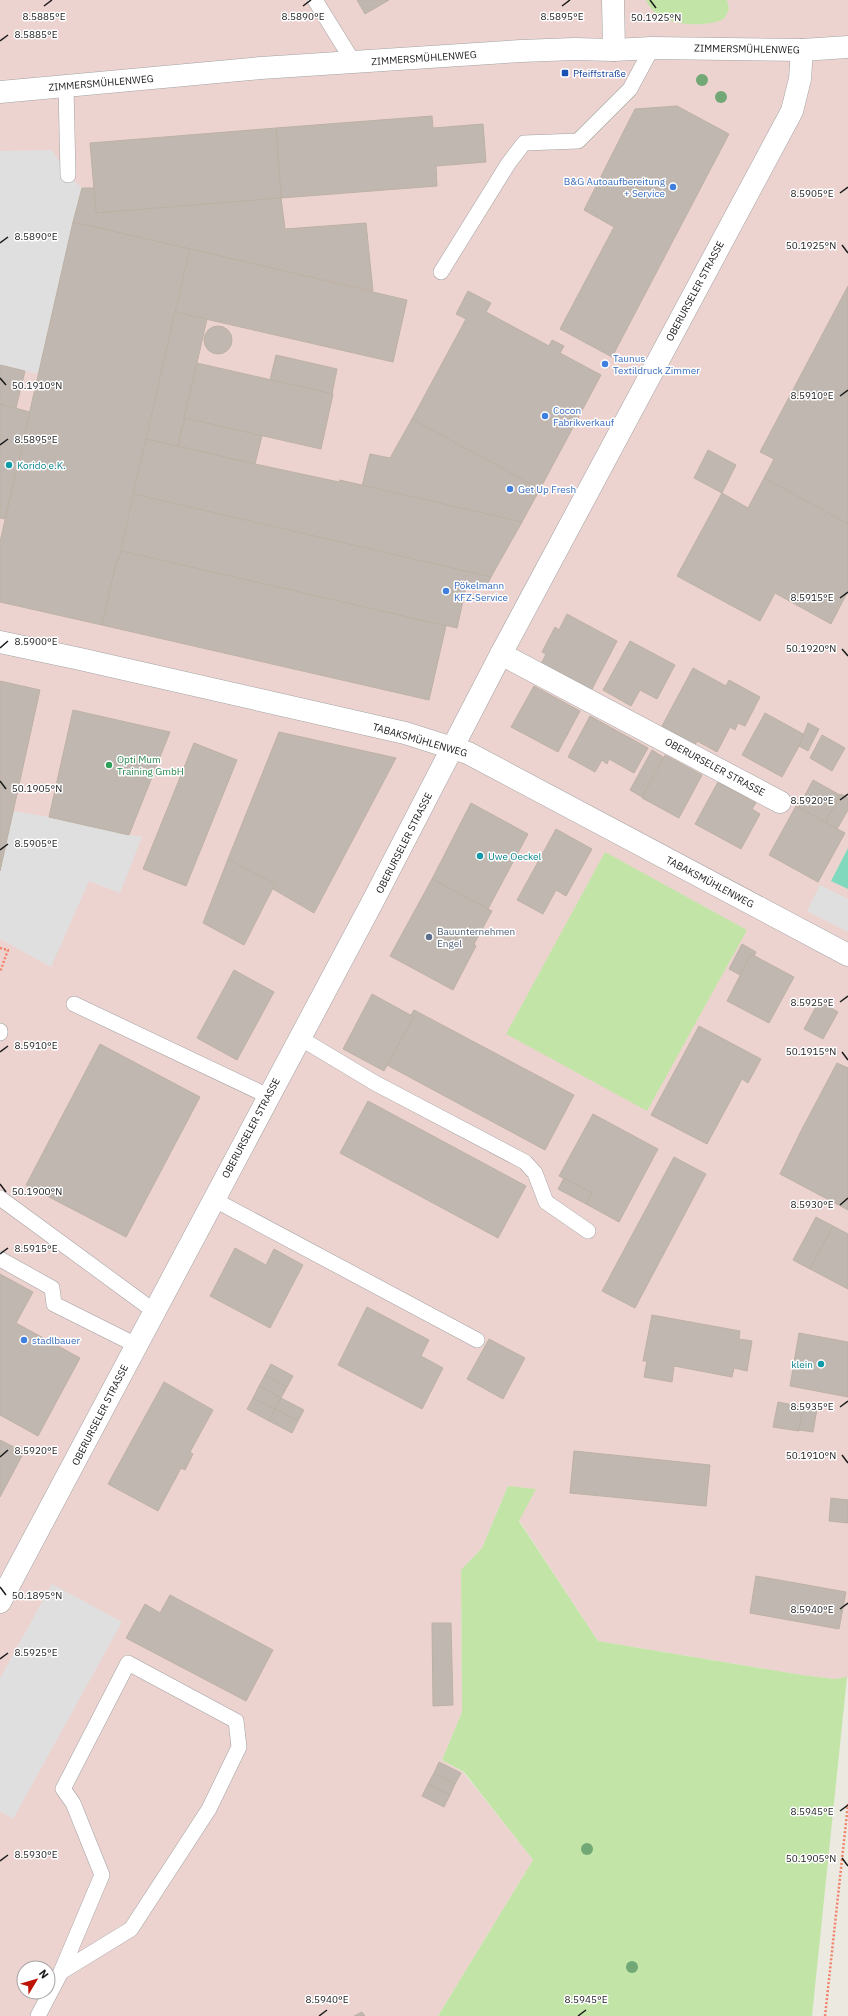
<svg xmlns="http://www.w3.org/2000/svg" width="848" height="2016" font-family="'IBM Plex Sans',sans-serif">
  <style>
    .commercial { fill: #edd3d0; fill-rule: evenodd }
    .grass { fill: #c2e5a7 }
    .pitch { fill: #81d9bd }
    .parking { fill: #dfdfdf }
    .building { fill: #c0b8b0; stroke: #bdb1a4 }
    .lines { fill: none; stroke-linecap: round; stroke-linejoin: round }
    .service-casing { stroke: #a2a2a2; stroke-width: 16 }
    .minor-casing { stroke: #a2a2a2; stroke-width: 23 }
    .path { stroke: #f3816a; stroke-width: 2.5; stroke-dasharray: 2 2; stroke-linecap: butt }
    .service { stroke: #fff; stroke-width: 15 }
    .minor { stroke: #fff; stroke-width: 22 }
    .tree { fill: #72a876 }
    .ticks { fill: none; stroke: #1b1b1b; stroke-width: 1.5 }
    .transit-dot { fill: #1a4fb4; stroke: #fff; stroke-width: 1.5 }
    .shop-dot { fill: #3f7fe0; stroke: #fff; stroke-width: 1.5 }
    .culture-dot { fill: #0f9aa8; stroke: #fff; stroke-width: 1.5 }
    .leisure-dot { fill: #2e9e5b; stroke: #fff; stroke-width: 1.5 }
    .service-dot { fill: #5c6f8a; stroke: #fff; stroke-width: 1.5 }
    .labels { text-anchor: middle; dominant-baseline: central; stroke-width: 3; stroke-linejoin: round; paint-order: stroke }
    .street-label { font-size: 10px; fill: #1b1b1b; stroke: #fff }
    .transit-label { font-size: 10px; fill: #164399; stroke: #fff; text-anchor: start }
    .shop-label { font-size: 10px; fill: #366cbe; stroke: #fff; text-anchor: start }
    .culture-label { font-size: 10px; fill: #0d838f; stroke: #fff; text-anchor: start }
    .leisure-label { font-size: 10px; fill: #27864d; stroke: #fff; text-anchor: start }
    .service-label { font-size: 10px; fill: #4e5e75; stroke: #fff; text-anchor: start }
    .ticks-label { font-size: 10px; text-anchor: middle; fill: #1b1b1b; stroke: #fff; stroke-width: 3; stroke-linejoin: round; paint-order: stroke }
  </style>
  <rect width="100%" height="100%" fill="#ece9e1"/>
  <path class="commercial" d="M0 0H848V1678L835 1679 802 1675 598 1641 519 1520 508 1486 482 1548 461 1570 462 1712 442 1760 463 1772 533 1860 438 2016H0ZM24 1968H48V1992H24Z"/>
  <g class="grass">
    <path d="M646 0H727L729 9 724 19C701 29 656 26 646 0Z"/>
    <polygon points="605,852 747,930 647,1111 506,1034"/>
    <polygon points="508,1486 536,1489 519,1521 598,1641 802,1675 835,1679 847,1677 812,2016 438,2016 533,1860 464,1772 442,1760 462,1712 461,1570 482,1548"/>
  </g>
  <polygon class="pitch" points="848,848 848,889 831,881"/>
  <g class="parking">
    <polygon points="52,150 68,175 82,188 38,374 0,365 0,151"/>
    <polygon points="52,799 138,814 129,835 142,837 120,893 89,881 51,967 0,939 0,871 13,811 49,817"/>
    <polygon points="820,885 848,899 848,932 807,911"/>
    <polygon points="52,1584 122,1622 13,1819 0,1811 0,1678"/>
  </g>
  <g class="building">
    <polygon points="357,0 389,0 365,14"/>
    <polygon points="677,106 729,134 612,357 560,329 614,227 584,210 635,109"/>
    <polygon points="432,116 433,128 483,124 486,162 436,166 437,186 281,198 276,128"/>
    <polygon points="276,128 281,198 96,213 90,143"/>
    <polygon points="82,188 94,188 96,213 281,198 285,229 366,223 373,291 73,222"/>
    <polygon points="73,222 190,249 119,560 117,559 102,625 0,602 0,542"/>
    <polygon points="190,249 407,300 393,362 175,312"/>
    <polygon points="848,286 848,524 764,478 774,459 760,452"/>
    <polygon points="468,291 491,303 486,312 549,346 552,340 564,346 560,353 601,375 540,489 412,419 466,319 456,314"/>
    <polygon points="175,312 207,319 178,446 146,439"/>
    <circle cx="218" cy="340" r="14"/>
    <polygon points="276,355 337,369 332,394 270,380"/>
    <polygon points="197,363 333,394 321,449 184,418"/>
    <polygon points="0,365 25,371 16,408 0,404"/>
    <polygon points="0,404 30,412 5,519 0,518"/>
    <polygon points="185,418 262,436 255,464 178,446"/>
    <polygon points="412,419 540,489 522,522 362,486 370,454 390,458"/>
    <polygon points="146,439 255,464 339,482 340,480 522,522 491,577 133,494"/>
    <polygon points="708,450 736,465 722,493 694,478"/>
    <polygon points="764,478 848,524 848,591 831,624 775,593 760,621 677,576 722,493 748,508"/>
    <polygon points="133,494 491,577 486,588 467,583 457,628 121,551"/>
    <polygon points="121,551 446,626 429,700 102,625 117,559 119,560"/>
    <polygon points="567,614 617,641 591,691 541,664 546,654 542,652 555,627 559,630"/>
    <polygon points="630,641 675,665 657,699 640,690 631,706 603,690"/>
    <polygon points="693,668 726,686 729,680 760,697 745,726 738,723 735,730 730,727 717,752 697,741 695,745 662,726"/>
    <polygon points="0,681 40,690 0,871"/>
    <polygon points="534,686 580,711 558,752 511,727"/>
    <polygon points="73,710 170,732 129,835 49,817"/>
    <polygon points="765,713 805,735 782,777 742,755"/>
    <polygon points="590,716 648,748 634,773 609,759 607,764 602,760 595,772 568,757"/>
    <polygon points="808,723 819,729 808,751 799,746"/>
    <polygon points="279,732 396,758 314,913 273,889 275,884 228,859"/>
    <polygon points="822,735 845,748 832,771 810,758"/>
    <polygon points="194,743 237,760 186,886 143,869"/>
    <polygon points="652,750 663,757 642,797 630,790"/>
    <polygon points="665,755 702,775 679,818 642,798"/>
    <polygon points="813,780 840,795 825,823 798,808"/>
    <polygon points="718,782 756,803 752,809 760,814 741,849 695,824"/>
    <polygon points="841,794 848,798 848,810 837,829 825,823"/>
    <polygon points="471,803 528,834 488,909 432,879"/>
    <polygon points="796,806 845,833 818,882 769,855"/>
    <polygon points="556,829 592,849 566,896 556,890 543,914 517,900"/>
    <polygon points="228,859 275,884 244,945 203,923"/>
    <polygon points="432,879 492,911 474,944 476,946 453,990 390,956"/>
    <polygon points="742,944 756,952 754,956 751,954 740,975 729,969"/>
    <polygon points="751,954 794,977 769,1023 727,1001"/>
    <polygon points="234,970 274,992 237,1060 197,1038"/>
    <polygon points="372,994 414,1017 384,1071 343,1049"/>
    <polygon points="819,1001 838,1012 823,1039 804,1029"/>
    <polygon points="414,1010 574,1095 545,1150 387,1065 414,1017 411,1015"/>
    <polygon points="699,1026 761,1059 748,1083 742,1079 707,1144 651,1115"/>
    <polygon points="100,1044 200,1097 126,1237 26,1185"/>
    <polygon points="837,1063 848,1068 848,1210 780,1174 801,1131"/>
    <polygon points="368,1101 526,1186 498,1238 340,1153"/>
    <polygon points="593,1114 658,1149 619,1222 586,1204 592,1193 559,1176"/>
    <polygon points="674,1157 706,1174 635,1308 602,1291"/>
    <polygon points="564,1178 592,1193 586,1204 558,1189"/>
    <polygon points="816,1217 833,1226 810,1269 793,1260"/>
    <polygon points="833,1226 848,1234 848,1289 810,1269"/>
    <polygon points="235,1248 266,1265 274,1249 303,1265 270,1328 210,1296"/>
    <polygon points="0,1274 33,1292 16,1323 80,1358 38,1436 0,1415"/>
    <polygon points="367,1307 429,1340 421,1356 443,1368 422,1409 338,1365"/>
    <polygon points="652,1315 740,1331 739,1339 752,1341 747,1371 734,1368 732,1377 674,1366 672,1382 644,1377 647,1361 643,1361"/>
    <polygon points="799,1333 848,1342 848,1397 790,1386"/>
    <polygon points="489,1339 525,1358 503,1399 467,1379"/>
    <polygon points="271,1364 293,1376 287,1387 265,1375"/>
    <polygon points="265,1375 287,1387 281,1398 259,1386"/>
    <polygon points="164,1382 213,1410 190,1452 193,1454 185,1470 181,1468 158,1511 108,1484"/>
    <polygon points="259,1386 281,1398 275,1409 253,1398"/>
    <polygon points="253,1398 275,1409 269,1421 247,1409"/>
    <polygon points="281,1398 304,1410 298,1421 275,1409"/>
    <polygon points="778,1402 803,1407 799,1431 773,1427"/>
    <polygon points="803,1407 817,1409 813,1432 799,1430"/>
    <polygon points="275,1409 298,1421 292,1433 269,1421"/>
    <polygon points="0,1440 24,1452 0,1497"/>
    <polygon points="574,1451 710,1465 706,1506 570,1493"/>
    <polygon points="831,1498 848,1500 848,1523 829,1521"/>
    <polygon points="756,1576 846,1592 839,1629 750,1613"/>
    <polygon points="170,1595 273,1650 246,1701 126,1638 145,1604 160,1613"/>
    <polygon points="432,1623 451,1623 453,1705 433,1706"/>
    <polygon points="439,1762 461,1773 455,1784 434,1773"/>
    <polygon points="434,1773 455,1784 450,1795 428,1784"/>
    <polygon points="428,1784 450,1795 444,1807 422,1796"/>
    <polygon points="362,2012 365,2016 354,2016"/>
  </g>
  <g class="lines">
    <defs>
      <g id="service">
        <polyline points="315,0 354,63"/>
        <polyline points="66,86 68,175"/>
        <polyline points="441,272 508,164 524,143 578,141 630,89 652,48"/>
        <polyline points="74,1004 268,1096"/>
        <polyline points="0,1031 0,1033"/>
        <polyline points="300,1038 375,1083 525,1162 535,1173 546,1202 588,1231"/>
        <polyline points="0,1198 154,1311"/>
        <polyline points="213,1199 477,1340"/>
        <polyline points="0,1259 52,1288 54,1304 136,1345"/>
        <polyline points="38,2016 61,1972 102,1875 73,1803 63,1789 128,1663 236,1721 239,1747 209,1809 131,1929 61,1972"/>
      </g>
      <g id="minor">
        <polyline points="613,0 614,50"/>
        <polyline points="0,92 261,68 521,51 574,49 614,50 652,48 802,50 848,47"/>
        <polyline points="0,642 80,659 405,733 468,753 848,955"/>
        <polyline points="501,654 780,802"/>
        <polyline points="0,1602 373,901 501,654 792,111 800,79 802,50"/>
      </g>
    </defs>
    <use href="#service" class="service-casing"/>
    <use href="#minor" class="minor-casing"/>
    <g class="path">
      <polyline points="0,948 8,950 0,972"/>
      <polyline points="825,2016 848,1804"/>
    </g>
    <use href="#service" class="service"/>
    <use href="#minor" class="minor"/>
  </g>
  <g class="tree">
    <circle cx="702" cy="80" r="6"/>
    <circle cx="721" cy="97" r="6"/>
    <circle cx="587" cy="1849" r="6"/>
    <circle cx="632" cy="1967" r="6"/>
  </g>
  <path class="ticks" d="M650 0 656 8M44 6 52 0M303 6 311 0M562 6 570 0M0 41 8 35M840 193 848 187M0 243 8 237M842 245 848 253M0 378 6 385M840 396 848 390M0 445 8 439M840 598 848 592M0 648 8 641M842 649 848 656M0 781 6 789M840 800 848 794M0 850 8 844M840 1002 848 996M0 1052 8 1046M842 1052 848 1060M0 1184 6 1192M840 1205 848 1198M0 1254 8 1248M840 1407 848 1401M842 1455 848 1463M0 1457 8 1450M0 1587 6 1595M840 1609 848 1603M0 1659 8 1653M840 1811 848 1805M842 1858 848 1866M0 1861 8 1855M319 2016 327 2010M578 2016 586 2010"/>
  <rect class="transit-dot" x="561" y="69" width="8" height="8" rx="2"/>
  <g class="shop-dot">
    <circle cx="673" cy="187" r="4"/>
    <circle cx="605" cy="364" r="4"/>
    <circle cx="545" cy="416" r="4"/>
    <circle cx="510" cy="489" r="4"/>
    <circle cx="446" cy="591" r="4"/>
    <circle cx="24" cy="1340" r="4"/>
  </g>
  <g class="culture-dot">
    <circle cx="9" cy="465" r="4"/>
    <circle cx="480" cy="856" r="4"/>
    <circle cx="821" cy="1364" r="4"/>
  </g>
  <circle class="leisure-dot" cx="109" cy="765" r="4"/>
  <circle class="service-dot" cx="429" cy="937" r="4"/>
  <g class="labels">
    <g class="street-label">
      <text transform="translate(747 49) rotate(1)">ZIMMERSMÜHLENWEG</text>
      <text transform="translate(424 58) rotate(-4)">ZIMMERSMÜHLENWEG</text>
      <text transform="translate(101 83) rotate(-5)">ZIMMERSMÜHLENWEG</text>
      <text transform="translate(695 291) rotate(-62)">OBERURSELER STRASSE</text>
      <text transform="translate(420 740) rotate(16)">TABAKSMÜHLENWEG</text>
      <text transform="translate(715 767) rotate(28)">OBERURSELER STRASSE</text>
      <text transform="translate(404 843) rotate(-63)">OBERURSELER STRASSE</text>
      <text transform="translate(710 882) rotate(28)">TABAKSMÜHLENWEG</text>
      <text transform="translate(251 1128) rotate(-62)">OBERURSELER STRASSE</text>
      <text transform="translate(100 1415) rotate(-63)">OBERURSELER STRASSE</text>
    </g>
    <g class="transit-label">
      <text x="573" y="73">Pfeiffstraße</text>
    </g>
    <g class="shop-label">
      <text x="665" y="181" text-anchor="end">B&amp;G Autoaufbereitung<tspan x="665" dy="12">+ Service</tspan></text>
      <text x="613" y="358">Taunus<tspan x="613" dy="12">Textildruck Zimmer</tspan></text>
      <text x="553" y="410">Cocon<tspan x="553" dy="12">Fabrikverkauf</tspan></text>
      <text x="518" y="489">Get Up Fresh</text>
      <text x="454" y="585">Pökelmann<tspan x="454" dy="12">KFZ-Service</tspan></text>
      <text x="32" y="1340">stadlbauer</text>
    </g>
    <g class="culture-label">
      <text x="17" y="465">Korido e.K.</text>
      <text x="488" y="856">Uwe Oeckel</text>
      <text x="813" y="1364" text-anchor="end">klein</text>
    </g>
    <g class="leisure-label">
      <text x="117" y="759">Opti Mum<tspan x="117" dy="12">Training GmbH</tspan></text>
    </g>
    <g class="service-label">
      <text x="437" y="931">Bauunternehmen<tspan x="437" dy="12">Engel</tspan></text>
    </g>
  </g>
  <g class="ticks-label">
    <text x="44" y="20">8.5885°E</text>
    <text x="303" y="20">8.5890°E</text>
    <text x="562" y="20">8.5895°E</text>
    <text x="656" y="21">50.1925°N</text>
    <text x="36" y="38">8.5885°E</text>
    <text x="812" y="197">8.5905°E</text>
    <text x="36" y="240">8.5890°E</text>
    <text x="811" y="249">50.1925°N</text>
    <text x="37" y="389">50.1910°N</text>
    <text x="812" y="399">8.5910°E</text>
    <text x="36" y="443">8.5895°E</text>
    <text x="812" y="601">8.5915°E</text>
    <text x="36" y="645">8.5900°E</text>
    <text x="811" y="652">50.1920°N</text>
    <text x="37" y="792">50.1905°N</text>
    <text x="812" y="804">8.5920°E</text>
    <text x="36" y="847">8.5905°E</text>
    <text x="812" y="1006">8.5925°E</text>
    <text x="36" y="1049">8.5910°E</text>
    <text x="811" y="1055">50.1915°N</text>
    <text x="37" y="1195">50.1900°N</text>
    <text x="812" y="1208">8.5930°E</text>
    <text x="36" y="1252">8.5915°E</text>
    <text x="812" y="1410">8.5935°E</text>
    <text x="36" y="1454">8.5920°E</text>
    <text x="811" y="1459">50.1910°N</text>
    <text x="37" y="1599">50.1895°N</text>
    <text x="812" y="1613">8.5940°E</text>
    <text x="36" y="1656">8.5925°E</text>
    <text x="812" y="1815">8.5945°E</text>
    <text x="36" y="1858">8.5930°E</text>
    <text x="811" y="1862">50.1905°N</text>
    <text x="327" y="2003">8.5940°E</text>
    <text x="586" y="2003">8.5945°E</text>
  </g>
  <g transform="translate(36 1980) rotate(52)"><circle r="19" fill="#ffffff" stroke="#a4a4a4"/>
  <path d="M0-3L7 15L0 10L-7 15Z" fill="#be1408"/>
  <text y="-6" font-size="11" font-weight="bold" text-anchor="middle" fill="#1b1b1b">N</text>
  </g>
</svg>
